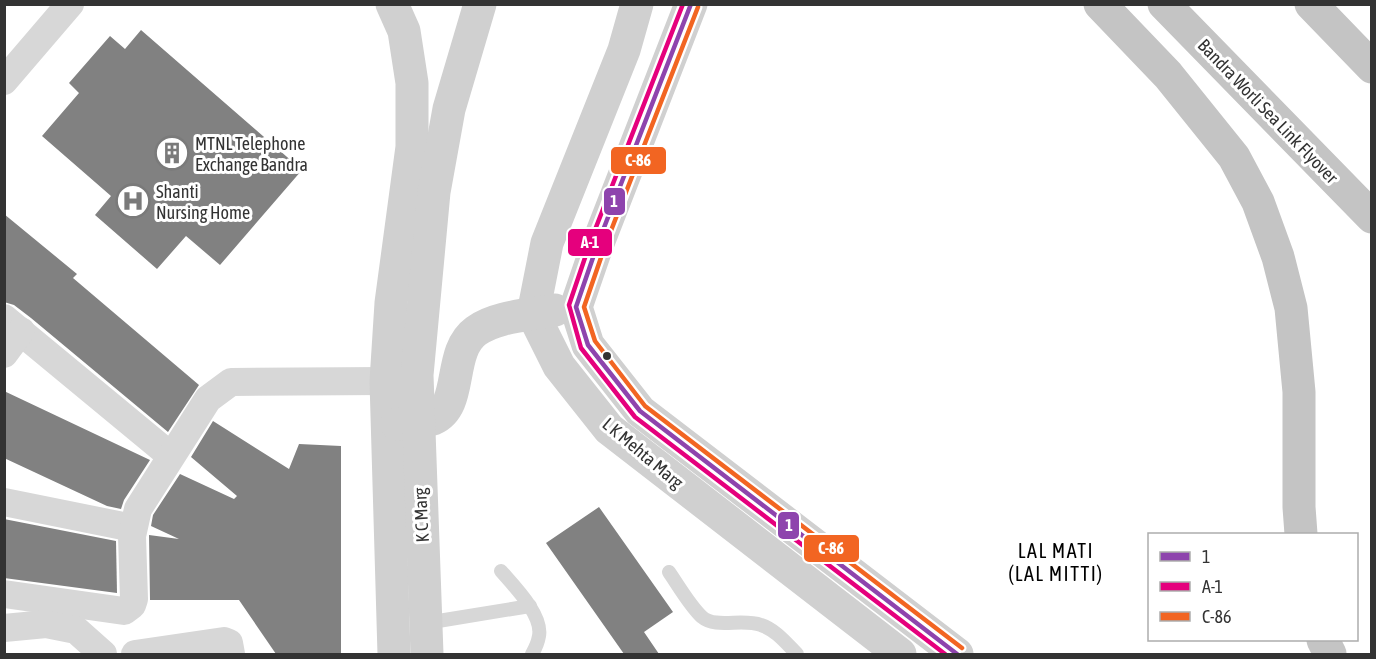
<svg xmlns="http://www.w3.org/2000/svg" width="1376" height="659" font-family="'Asap Condensed',sans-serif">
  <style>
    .building { fill: #818181 }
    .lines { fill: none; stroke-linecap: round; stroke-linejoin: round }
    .lane { stroke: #d7d7d7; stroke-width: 14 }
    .street { stroke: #d7d7d7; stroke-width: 28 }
    .secondary { stroke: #d0d0d0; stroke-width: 33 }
    .highway { stroke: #c4c4c4; stroke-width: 33 }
    .bus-1-casing { stroke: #fff; stroke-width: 9 }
    .bus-2-casing { stroke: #fff; stroke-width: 9 }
    .bus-3-casing { stroke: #fff; stroke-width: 9 }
    .bus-1 { stroke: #8e44ad; stroke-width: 4.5 }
    .bus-2 { stroke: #e5007d; stroke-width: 4.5 }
    .bus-3 { stroke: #f26522; stroke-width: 4.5 }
    .bus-dot { fill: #333; stroke: #fff; stroke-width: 2 }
    .labels { text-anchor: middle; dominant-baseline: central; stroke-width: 6; stroke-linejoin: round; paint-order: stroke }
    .street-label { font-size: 18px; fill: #333; stroke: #fff }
    .poi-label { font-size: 18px; fill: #333; stroke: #fff; text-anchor: start }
    .neighbourhood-label { font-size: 20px; letter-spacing: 1.5px; fill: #000; stroke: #fff }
    .line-badge { stroke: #fff; stroke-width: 2 }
    .badge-label { font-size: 16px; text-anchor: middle; font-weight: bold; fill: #fff }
  </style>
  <rect width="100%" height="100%" fill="#fff"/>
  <g class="building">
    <polygon points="141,30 302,170 220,265 186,236 157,269 95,215 111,196 42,136 79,93 69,83 110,36 125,49"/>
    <polygon points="4,214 77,274 73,278 199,385 168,432 31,318 14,305 4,302"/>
    <polygon points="4,391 150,460 124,500 121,509 107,506 4,458"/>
    <polygon points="213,421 289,469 299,444 341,446 341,654 276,654 239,600 150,600 149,535 179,539 151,526 153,515 180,474 234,499 237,496 191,457"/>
    <polygon points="599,507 673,612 644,632 659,654 624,654 546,543"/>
    <polygon points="4,519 116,541 117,593 4,578"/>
  </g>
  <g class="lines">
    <g class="lane">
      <path d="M501 571C514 586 543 615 539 636 538 642 535 649 532 654"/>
      <path d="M669 572C678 585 690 606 702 617 716 629 742 618 761 625 776 630 786 643 797 654"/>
      <polyline points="426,623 530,606"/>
    </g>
    <g class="street">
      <polyline points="4,81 70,4"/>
      <polyline points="4,318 171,456"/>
      <polyline points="4,354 21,331"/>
      <polyline points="4,502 133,528"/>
      <polyline points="4,594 124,611 132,605 134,599 132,536 138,509 208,399 231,382 386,381"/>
      <polyline points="4,628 46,624 76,630 103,654"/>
      <polyline points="135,654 224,641 229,643 231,654"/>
    </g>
    <g class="secondary">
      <polyline points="392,4 404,31 412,83 412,147 391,303 386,381 394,654"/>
      <polyline points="637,4 624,50 547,243 533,314 559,366 609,429 900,654"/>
      <polyline points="691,4 598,243 576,307 588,345 640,411 957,654"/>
      <path d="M397 424C408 423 422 423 433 419 464 406 447 352 476 331 496 316 531 315 555 310"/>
      <polyline points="427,654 417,375 434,192 449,109 480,4"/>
    </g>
    <g class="highway">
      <polyline points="1100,4 1168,75 1234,157 1258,202 1278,257 1291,308 1299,392 1299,507 1301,534"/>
      <polyline points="1164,4 1372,217"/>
      <polyline points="1311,4 1372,67"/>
      <polyline points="1323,640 1330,654"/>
    </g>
    <defs>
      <polyline id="bus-1" points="691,4 598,243 576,307 588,345 640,411 957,654"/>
      <polyline id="bus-2" points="683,4 591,240 569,305 581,348 635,417 945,654"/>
      <polyline id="bus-3" points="698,7 605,246 584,307 595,341 645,406 962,648"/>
    </defs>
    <use href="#bus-1" class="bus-1-casing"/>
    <use href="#bus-2" class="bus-2-casing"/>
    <use href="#bus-3" class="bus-3-casing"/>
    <use href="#bus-1" class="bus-1"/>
    <use href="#bus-2" class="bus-2"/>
    <use href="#bus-3" class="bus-3"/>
  </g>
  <defs>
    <symbol id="building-ring" viewBox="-11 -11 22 22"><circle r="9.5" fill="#fff" stroke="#7a7a7a" stroke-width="1.5"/><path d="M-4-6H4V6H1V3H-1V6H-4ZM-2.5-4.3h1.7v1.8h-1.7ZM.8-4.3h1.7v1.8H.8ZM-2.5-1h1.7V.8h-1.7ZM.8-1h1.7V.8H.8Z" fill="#7a7a7a"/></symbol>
    <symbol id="hospital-ring" viewBox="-11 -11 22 22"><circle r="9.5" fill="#fff" stroke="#7a7a7a" stroke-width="1.5"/><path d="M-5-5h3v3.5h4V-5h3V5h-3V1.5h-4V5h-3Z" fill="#7a7a7a"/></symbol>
  </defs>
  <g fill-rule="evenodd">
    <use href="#building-ring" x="153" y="134" width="38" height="38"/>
    <use href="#hospital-ring" x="114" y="182" width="38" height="38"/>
  </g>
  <circle class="bus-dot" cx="607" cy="356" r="5"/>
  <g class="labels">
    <g class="street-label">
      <text transform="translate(1268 111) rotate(46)">Bandra Worli Sea Link Flyover</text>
      <text transform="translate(643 453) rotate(40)">L K Mehta Marg</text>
      <text transform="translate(421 515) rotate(-93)">K C Marg</text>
    </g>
    <g class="poi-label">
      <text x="195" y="143">MTNL Telephone<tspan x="195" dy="21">Exchange Bandra</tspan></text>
      <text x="156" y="191">Shanti<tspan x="156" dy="21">Nursing Home</tspan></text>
    </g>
    <g class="neighbourhood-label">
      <text x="1056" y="550">LAL MATI<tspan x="1056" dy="23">(LAL MITTI)</tspan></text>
    </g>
  </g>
  <g class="line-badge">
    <rect x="610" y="146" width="57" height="29" rx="6" fill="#f26522"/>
    <rect x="603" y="187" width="23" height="29" rx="6" fill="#8e44ad"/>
    <rect x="567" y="228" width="46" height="29" rx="6" fill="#e5007d"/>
    <rect x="777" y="511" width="23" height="29" rx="6" fill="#8e44ad"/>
    <rect x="803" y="534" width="57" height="29" rx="6" fill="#f26522"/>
  </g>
  <g class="badge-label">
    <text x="638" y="166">C-86</text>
    <text x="614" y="207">1</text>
    <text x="590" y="248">A-1</text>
    <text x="789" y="531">1</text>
    <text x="831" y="554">C-86</text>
  </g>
  <rect width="1376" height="659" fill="none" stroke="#333333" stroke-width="12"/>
  <rect x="1148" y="533" width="210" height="108" fill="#ffffff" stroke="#adadad" stroke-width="1.5"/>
  <rect x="1160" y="552" width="30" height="9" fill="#8e44ad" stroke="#adadad" stroke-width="1.5"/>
  <text x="1202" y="563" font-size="18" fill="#333333">1</text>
  <rect x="1160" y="582" width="30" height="9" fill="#e5007d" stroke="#adadad" stroke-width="1.5"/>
  <text x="1202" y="593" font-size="18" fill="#333333">A-1</text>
  <rect x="1160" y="612" width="30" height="9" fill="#f26522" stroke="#adadad" stroke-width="1.5"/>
  <text x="1202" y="623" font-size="18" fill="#333333">C-86</text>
</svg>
